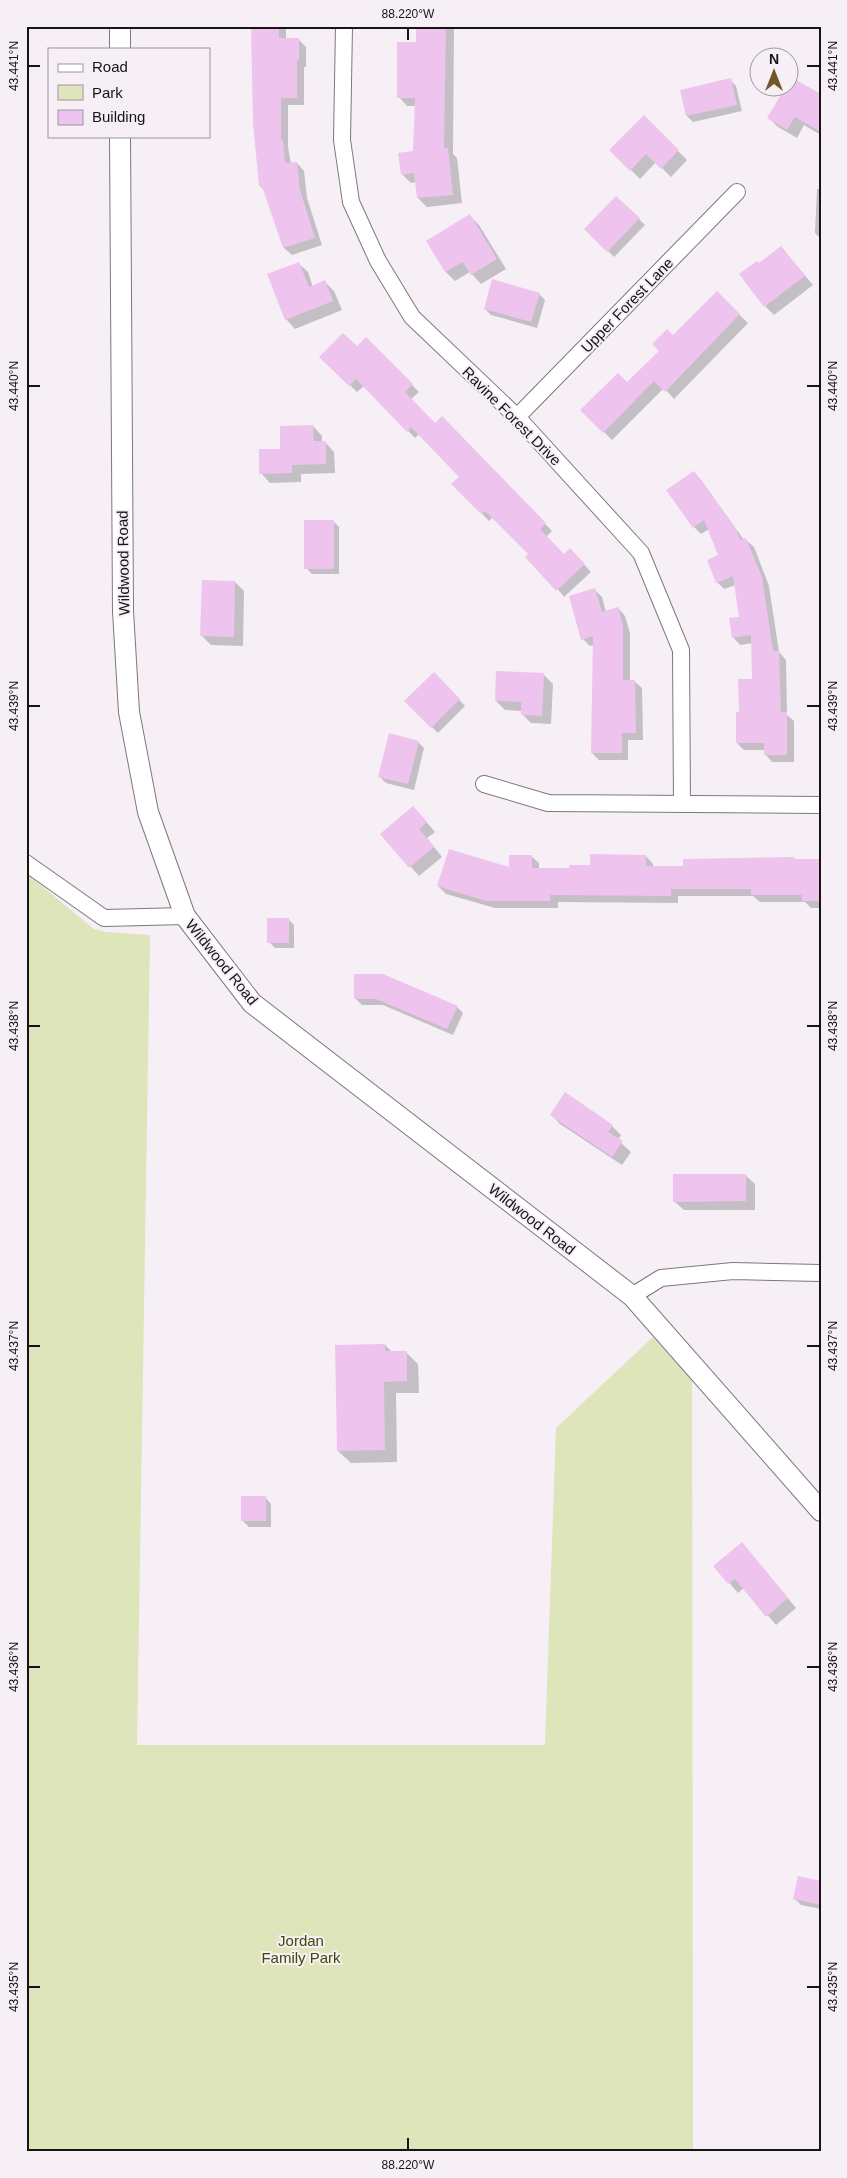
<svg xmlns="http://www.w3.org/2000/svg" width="847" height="2178" font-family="Helvetica,sans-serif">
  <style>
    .green { fill: #dee5ba }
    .shadow { fill: #0003 }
    .building { fill: #eec3ed }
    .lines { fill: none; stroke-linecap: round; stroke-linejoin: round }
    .minor-casing { stroke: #7e787e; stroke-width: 18 }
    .tertiary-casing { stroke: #7e787e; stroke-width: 22 }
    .minor { stroke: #fff; stroke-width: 16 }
    .tertiary { stroke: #fff; stroke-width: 20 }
    .ticks { fill: none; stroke: #161416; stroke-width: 2 }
    .labels { text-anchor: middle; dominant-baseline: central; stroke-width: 4; stroke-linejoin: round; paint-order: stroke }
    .street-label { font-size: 15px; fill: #161416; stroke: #f6eff6 }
    .park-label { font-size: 15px; fill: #424805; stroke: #f6eff6 }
    .neatline { fill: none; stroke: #161416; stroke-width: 2 }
    .ticks-label { font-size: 12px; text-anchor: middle; fill: #161416 }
  </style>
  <rect width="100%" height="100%" fill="#f6eff6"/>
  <polygon class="green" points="26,873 94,929 106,932 150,935 137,1745 545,1745 556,1428 653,1337 692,1380 693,2152 26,2152"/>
  <g class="shadow">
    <polygon points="252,26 286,26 286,40 299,40 306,47 306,67 304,67 304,105 288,105 288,147 291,164 297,163 304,171 307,198 322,245 292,255 284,248 265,191 260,186"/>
    <polygon points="417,26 454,26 453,154 457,158 462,203 427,207 418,198 417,182 411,183 402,174 415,153 416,106 407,106 399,97 418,43"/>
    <polygon points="792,79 821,96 821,135 804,125 797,138 778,127 769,118 787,88 790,88"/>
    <polygon points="730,80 736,86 742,111 693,122 687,116 681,91"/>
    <polygon points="644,117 687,160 671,177 656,162 640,179 611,150"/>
    <polygon points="817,189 821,189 821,239 815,233"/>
    <polygon points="616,197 645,225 614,257 586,229"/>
    <polygon points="470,216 479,225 506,269 481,284 470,272 455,281 446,272 428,242"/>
    <polygon points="781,247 813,285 774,315 765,306"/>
    <polygon points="298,263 308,272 313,287 325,282 334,291 342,310 295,329 286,319"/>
    <polygon points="717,293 748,323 674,399 664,388 612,440 582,410 627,384"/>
    <polygon points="539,294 545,300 537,328 491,315 485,309"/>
    <polygon points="366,339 419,392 411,399 435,425 442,418 552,531 546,537 564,556 577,557 591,572 564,597 530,554 493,517 489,521 453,484 460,477 419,434 415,438 364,386 357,392 321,357 357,348"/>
    <polygon points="313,426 322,436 322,442 325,442 334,452 335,473 301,474 301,482 270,483 261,473 282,450"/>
    <polygon points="694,472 701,480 744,540 746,540 754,547 769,586 779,652 786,660 787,715 794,721 794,762 772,762 765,754 765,750 744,750 737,743 740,714 754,680 753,643 740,645 733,637 740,618 736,585 724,589 717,582 720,556 709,529 701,534 694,527"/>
    <polygon points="333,521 339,527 339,574 312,574 306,568"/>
    <polygon points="235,582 244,591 243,646 211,645 201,635"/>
    <polygon points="595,590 602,597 606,612 618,608 625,616 630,633 630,681 634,681 642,688 643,740 628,740 628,760 599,760 592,753 594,645 590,646 583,639"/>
    <polygon points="434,674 465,706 438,733 406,701"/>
    <polygon points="543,674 553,684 551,724 531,723 522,714 522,711 505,710 496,701"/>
    <polygon points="418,742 424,748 414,790 386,783 380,777"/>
    <polygon points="422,817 435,832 427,838 442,857 419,876 382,834"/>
    <polygon points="531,856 539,863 539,870 570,870 646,856 653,864 653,867 684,867 794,858 796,860 821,860 821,908 811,908 805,902 760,902 753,896 678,896 678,903 558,902 558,908 495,908 446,894 438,886 510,869"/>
    <polygon points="288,919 294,925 294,948 275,948 269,942"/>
    <polygon points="356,976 457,1007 463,1013 453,1035 383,1005 362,1005 356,999"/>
    <polygon points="551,1114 612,1126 621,1135 618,1140 631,1152 622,1165 560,1124"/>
    <polygon points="745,1175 755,1184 755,1210 684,1210 674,1201"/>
    <polygon points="385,1345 392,1352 406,1352 418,1364 419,1393 396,1393 397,1462 351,1463 338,1451"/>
    <polygon points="265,1497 271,1504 271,1527 249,1527 243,1521"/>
    <polygon points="742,1543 796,1608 776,1625 744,1588 738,1593 715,1566"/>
    <polygon points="821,1882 821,1909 801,1905 795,1899"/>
  </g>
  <g class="building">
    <polygon points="251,26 279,26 279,38 299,38 299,60 297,60 297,98 281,98 281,140 283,140 285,163 297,162 300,190 315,238 283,248 262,186 259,186 253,123"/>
    <polygon points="416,26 446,26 444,148 448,148 453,195 417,198 414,173 401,175 398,153 413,151 415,98 397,98 397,42 416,42"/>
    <polygon points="791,77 821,94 821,132 795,117 787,130 767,118 785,88 790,88"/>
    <polygon points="731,78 737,105 686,116 680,90"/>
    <polygon points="644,115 679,150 661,169 646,154 630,171 609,150"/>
    <polygon points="616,196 640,218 607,252 584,229"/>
    <polygon points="470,214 497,259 471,275 463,262 445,272 426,241"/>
    <polygon points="781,246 805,276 764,307 739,274 757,261 759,263"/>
    <polygon points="299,262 309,287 325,280 333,301 285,320 267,274"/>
    <polygon points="492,279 540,293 531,322 484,309"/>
    <polygon points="717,291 740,314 665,392 654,381 603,433 580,410 618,373 627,382 659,351 652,344 667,329 673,335"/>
    <polygon points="343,333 357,346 366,337 413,384 405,392 435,423 442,416 546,523 540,529 564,554 570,548 585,564 556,591 525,557 528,554 485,511 481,514 451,484 459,477 411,427 407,432 356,379 349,386 319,357"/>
    <polygon points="313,425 314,441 326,441 326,464 292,465 292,473 259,474 259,449 280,449 280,426"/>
    <polygon points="694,471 736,529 740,540 746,538 762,577 773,651 779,651 781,712 787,712 787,755 764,755 764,743 736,743 736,712 739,712 738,679 752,679 751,635 732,638 729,618 739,617 733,576 716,583 707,560 718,555 704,520 693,528 666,490"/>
    <rect x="304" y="520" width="30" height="49"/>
    <polygon points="202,580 235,581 234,637 200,636"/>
    <polygon points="595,588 602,612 618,607 623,625 623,680 635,680 636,733 622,733 622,753 591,753 593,636 581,640 569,596"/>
    <polygon points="496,671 544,673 542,716 521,715 521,702 495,701"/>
    <polygon points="434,672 460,699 431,728 404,701"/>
    <polygon points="389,733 419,741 408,784 378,777"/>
    <polygon points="413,806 427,822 419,829 434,847 409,868 380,834"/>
    <polygon points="449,849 509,867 509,855 532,855 532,868 569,868 569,865 590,865 590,854 646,855 646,866 683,866 683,859 794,857 794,859 821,859 821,901 802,901 802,895 751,895 751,889 671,889 671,896 550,895 550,901 486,901 437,886"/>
    <rect x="267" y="918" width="22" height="25"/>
    <polygon points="354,974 383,974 458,1006 447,1029 376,999 354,999"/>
    <polygon points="565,1092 613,1125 608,1132 623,1141 612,1157 550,1115"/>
    <polygon points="673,1174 746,1174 746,1201 673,1202"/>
    <polygon points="385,1344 385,1351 407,1351 407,1381 384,1382 385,1450 337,1451 335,1345"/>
    <rect x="241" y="1496" width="25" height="25"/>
    <polygon points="742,1542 788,1598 766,1617 735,1579 728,1584 713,1566"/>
    <polygon points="798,1876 821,1881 821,1905 793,1899"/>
  </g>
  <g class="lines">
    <defs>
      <g id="minor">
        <polyline points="344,26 342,140 351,202 378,261 412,317 517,417 641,553 681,650 682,804"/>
        <polyline points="517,417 737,192"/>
        <polyline points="484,784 548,803 821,805"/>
        <polyline points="26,863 104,918 185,916"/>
        <polyline points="632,1296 661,1278 733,1271 821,1273"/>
      </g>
      <g id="tertiary">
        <polyline points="120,26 120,49"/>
        <polyline points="120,136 123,611 129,712 148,812 185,916 252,1003 632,1296 821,1511"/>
      </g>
    </defs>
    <use href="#minor" class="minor-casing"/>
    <use href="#tertiary" class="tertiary-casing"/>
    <use href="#minor" class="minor"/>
    <use href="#tertiary" class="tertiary"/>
  </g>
  <path class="ticks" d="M408 28V40M28 66H40M807 66H820M28 386H40M807 386H820M28 706H40M807 706H820M28 1026H40M807 1026H820M28 1346H40M807 1346H820M28 1667H40M807 1667H820M28 1987H40M807 1987H820M408 2138V2150"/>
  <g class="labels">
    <g class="street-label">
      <text transform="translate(627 305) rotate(-46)">Upper Forest Lane</text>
      <text transform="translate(512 416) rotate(45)">Ravine Forest Drive</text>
      <text transform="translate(123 563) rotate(-91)">Wildwood Road</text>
      <text transform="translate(222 962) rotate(51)">Wildwood Road</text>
      <text transform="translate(532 1219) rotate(38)">Wildwood Road</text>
    </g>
    <g class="park-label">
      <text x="301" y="1940">Jordan<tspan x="301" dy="17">Family Park</tspan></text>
    </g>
  </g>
  <rect width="847" height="2178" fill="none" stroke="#f6eff6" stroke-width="55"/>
  <rect x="48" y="48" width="162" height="90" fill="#f6eff6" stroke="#9c979c"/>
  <rect x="58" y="64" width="25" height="8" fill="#ffffff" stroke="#9c979c"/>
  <text x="92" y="72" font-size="15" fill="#161416">Road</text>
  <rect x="58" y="85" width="25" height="15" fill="#dee5ba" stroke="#9c979c"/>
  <text x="92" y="98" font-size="15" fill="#161416">Park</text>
  <rect x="58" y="110" width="25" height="15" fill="#eec3ed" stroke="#9c979c"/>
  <text x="92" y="122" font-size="15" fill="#161416">Building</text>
  <g transform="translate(774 72)"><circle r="24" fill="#f6eff6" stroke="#9c979c"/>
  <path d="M0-4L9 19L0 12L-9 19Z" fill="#705828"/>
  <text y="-8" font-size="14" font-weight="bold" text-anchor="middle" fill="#161416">N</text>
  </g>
  <rect x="28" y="28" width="792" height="2122" class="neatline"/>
  <g class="ticks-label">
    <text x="408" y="18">88.220°W</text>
    <text transform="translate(14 66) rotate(-90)" y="4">43.441°N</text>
    <text transform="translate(833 66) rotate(-90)" y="4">43.441°N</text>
    <text transform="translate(14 386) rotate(-90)" y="4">43.440°N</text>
    <text transform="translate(833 386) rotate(-90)" y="4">43.440°N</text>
    <text transform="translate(14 706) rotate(-90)" y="4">43.439°N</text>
    <text transform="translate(833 706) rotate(-90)" y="4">43.439°N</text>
    <text transform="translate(14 1026) rotate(-90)" y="4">43.438°N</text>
    <text transform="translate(833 1026) rotate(-90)" y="4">43.438°N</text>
    <text transform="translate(14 1346) rotate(-90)" y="4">43.437°N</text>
    <text transform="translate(833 1346) rotate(-90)" y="4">43.437°N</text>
    <text transform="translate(14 1667) rotate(-90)" y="4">43.436°N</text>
    <text transform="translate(833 1667) rotate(-90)" y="4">43.436°N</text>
    <text transform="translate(14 1987) rotate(-90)" y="4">43.435°N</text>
    <text transform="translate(833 1987) rotate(-90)" y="4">43.435°N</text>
    <text x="408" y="2169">88.220°W</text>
  </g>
</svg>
